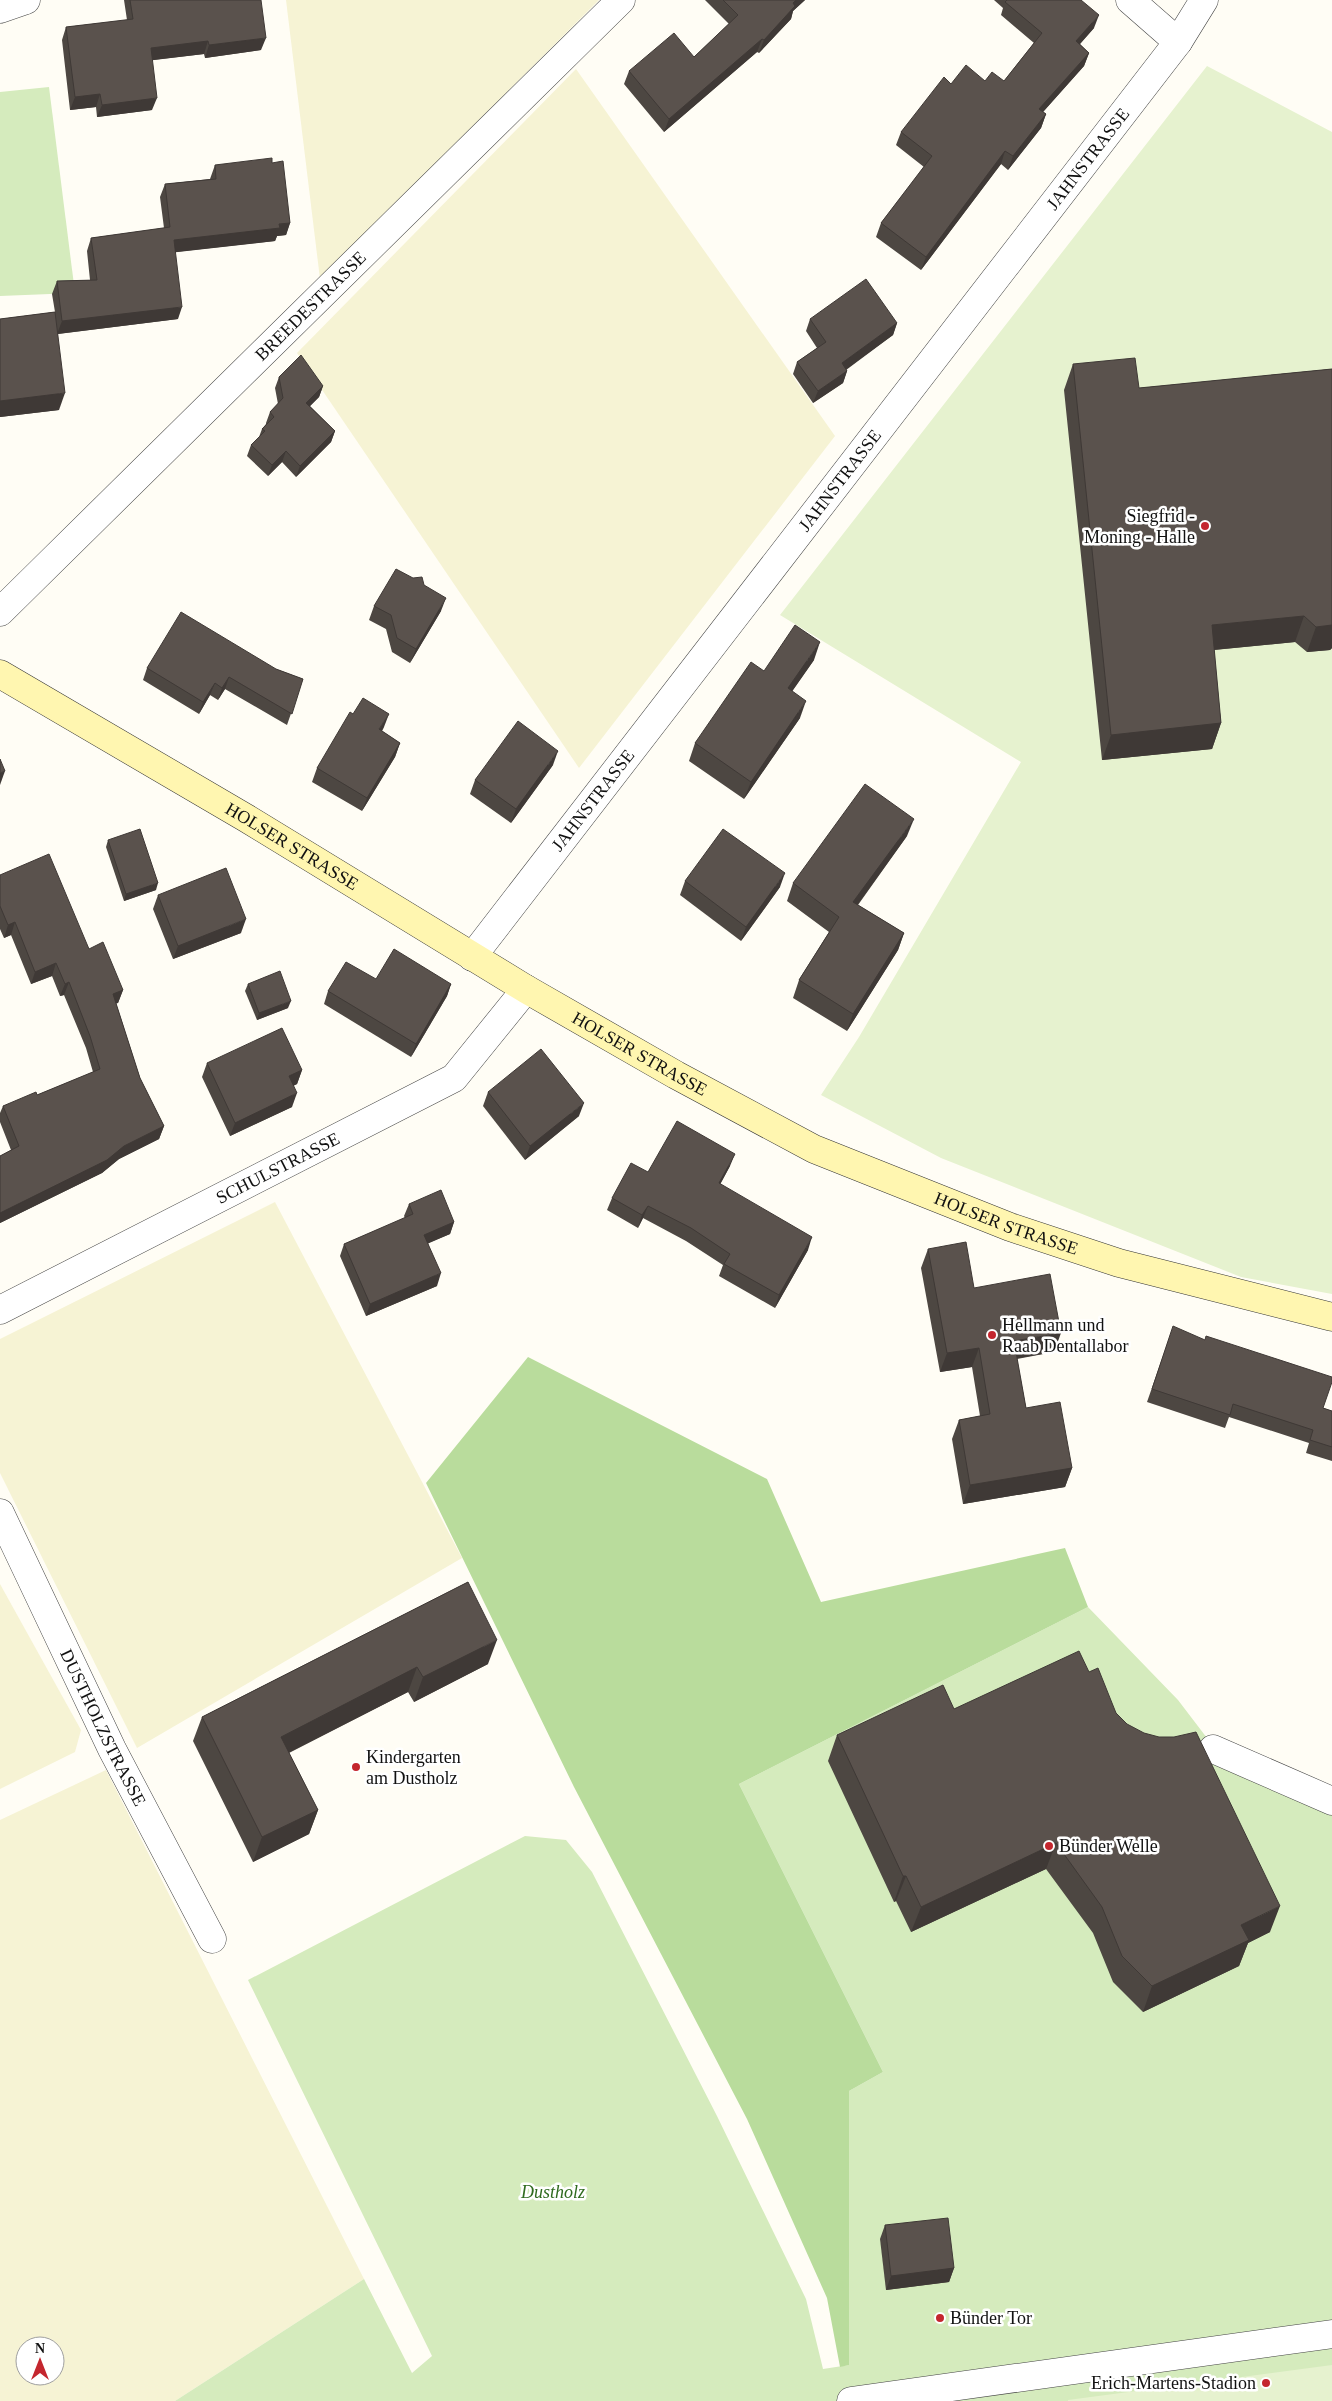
<svg xmlns="http://www.w3.org/2000/svg" width="1332" height="2401" font-family="Georgia,serif">
  <style>
    .farmland { fill: #f6f3d4; fill-rule: evenodd }
    .green { fill: #d5ebbd }
    .forest { fill: #b9dc9c }
    .pitch { fill: #e6f2cf }
    .lines { fill: none; stroke-linecap: round; stroke-linejoin: round }
    .street-casing { stroke: #444; stroke-width: 29 }
    .secondary-casing { stroke: #333; stroke-width: 29 }
    .street { stroke: #fff; stroke-width: 28 }
    .secondary { stroke: #fff6b0; stroke-width: 28 }
    .wall { fill: #4d4742 }
    .shaded-wall { fill: #3f3936 }
    .building { fill: #5a524d; stroke: #3f3936 }
    .poi-dot { fill: #c4262e; stroke: #fff; stroke-width: 2 }
    .labels { text-anchor: middle; dominant-baseline: central; stroke-width: 5; stroke-linejoin: round; paint-order: stroke }
    .street-label { font-size: 18px; fill: #111; stroke: #fff }
    .poi-label { font-size: 18px; fill: #111; stroke: #fff; text-anchor: start }
    .park-label { font-size: 18px; font-style: italic; fill: #2f6b1f; stroke: #fff }
  </style>
  <rect width="100%" height="100%" fill="#fffdf5"/>
  <g class="farmland">
    <polygon points="286,0 599,0 320,279"/>
    <polygon points="576,69 835,436 579,768 297,353"/>
    <polygon points="275,1202 462,1558 137,1748 0,1473 0,1339"/>
    <polygon points="0,1584 81,1730 75,1752 0,1789"/>
    <path d="M106 1770 364 2279 175 2401H0V1820ZM25 2346H55V2376H25Z"/>
  </g>
  <g class="green">
    <polygon points="49,87 75,293 0,296 0,92"/>
    <polygon points="1088,1607 1178,1700 1207,1738 1269,1787 1332,1815 1332,2401 175,2401 364,2279 412,2373 432,2356 248,1980 525,1836 566,1840 592,1872 717,2116 806,2299 823,2369 849,2365 849,2091 883,2072 739,1784"/>
  </g>
  <polygon class="forest" points="528,1357 767,1479 821,1602 1065,1548 1088,1607 739,1784 883,2072 849,2091 849,2365 840,2367 827,2298 747,2119 574,1787 426,1483"/>
  <g class="pitch">
    <polygon points="1207,66 1332,132 1332,1294 1241,1277 941,1158 821,1095 859,1037 1021,762 780,615"/>
    <polygon points="1332,2365 1332,2401 1068,2401 1068,2400"/>
  </g>
  <g class="lines">
    <defs>
      <g id="street">
        <polyline points="1130,0 1178,42"/>
        <polyline points="0,9 26,0"/>
        <path id="s1" d="M0 612 621 0"/>
        <path id="s2" d="M472 957 1178 42 1204 0"/>
        <path id="s3" d="M0 1310 454 1078 526 989"/>
        <path id="s4" d="M0 1513 112 1749 212 1939"/>
        <polyline points="1213,1749 1332,1801"/>
        <polyline points="851,2401 1332,2334"/>
      </g>
      <g id="secondary">
        <path id="s5" d="M0 674 246 818 526 989 676 1075 814 1149 1010 1227 1119 1263 1332 1317"/>
      </g>
    </defs>
    <use href="#street" class="street-casing"/>
    <use href="#secondary" class="secondary-casing"/>
    <use href="#street" class="street"/>
    <use href="#secondary" class="secondary"/>
  </g>
  <g class="wall">
    <polygon points="124,0 261,0 261,50 205,58 204,54 152,60 152,110 97,117 96,107 70,110 62,40 66,27 127,20"/>
    <polygon points="705,0 805,0 793,11 791,19 759,53 757,52 664,132 624,84 629,71 694,57 729,24"/>
    <polygon points="994,0 1081,0 1094,28 1080,44 1089,53 1084,66 1043,112 1046,114 1041,128 1008,170 1001,164 921,270 876,237 881,223 924,167 896,145 901,132 951,84 985,81 1004,81 1034,43 1001,15 1003,8"/>
    <polygon points="272,163 290,223 286,235 277,236 275,241 175,252 178,319 58,334 59,410 0,417 0,319 55,312 52,294 57,281 90,280 87,251 91,238 164,228 160,197 165,184 210,179 215,165"/>
    <polygon points="810,319 897,323 893,335 846,369 847,371 843,383 813,403 793,374 797,362 817,348 806,331"/>
    <polygon points="1073,364 1139,388 1332,369 1332,648 1330,650 1307,652 1295,642 1214,650 1221,723 1212,749 1102,760 1064,390"/>
    <polygon points="279,377 323,386 319,397 310,406 335,431 331,442 296,477 282,462 268,476 247,456 251,445 259,437 262,429 266,424 266,423 270,412 278,404 275,388"/>
    <polygon points="424,585 441,611 410,663 392,652 386,629 369,620 374,606"/>
    <polygon points="814,660 792,691 800,718 744,799 689,761 695,743 764,671"/>
    <polygon points="147,668 276,669 303,679 287,725 225,689 218,700 210,695 199,714 143,680"/>
    <polygon points="384,727 382,731 400,743 395,757 362,811 312,782 317,768"/>
    <polygon points="553,765 511,823 470,794 475,780"/>
    <polygon points="907,836 858,905 904,933 898,950 847,1031 793,998 799,980 829,932 787,901 793,883"/>
    <polygon points="108,840 156,890 124,901 106,847"/>
    <polygon points="0,875 89,949 123,990 118,1003 116,1003 140,1078 164,1126 159,1139 119,1159 102,1173 0,1223 0,1156 11,1150 0,1122 0,1113 3,1106 37,1095 93,1072 86,1048 64,995 60,996 52,976 31,984 11,935 4,938 0,929"/>
    <polygon points="685,881 780,887 741,941 680,895"/>
    <polygon points="158,895 241,933 173,959 153,909"/>
    <polygon points="376,979 451,984 447,996 411,1057 324,1004 328,991"/>
    <polygon points="248,984 288,1008 257,1020 245,991"/>
    <polygon points="207,1063 302,1070 297,1084 293,1086 292,1107 230,1136 202,1077"/>
    <polygon points="488,1092 579,1116 525,1160 483,1106"/>
    <polygon points="730,1166 720,1184 808,1250 775,1308 719,1276 723,1265 686,1241 643,1218 638,1228 607,1210 612,1198 648,1172"/>
    <polygon points="409,1204 454,1222 450,1234 428,1243 437,1286 366,1316 340,1256 344,1244 405,1218 404,1216"/>
    <polygon points="928,1249 974,1288 1054,1352 1017,1359 1026,1408 1072,1468 1065,1487 963,1504 952,1439 959,1420 980,1416 972,1367 940,1372 921,1268"/>
    <polygon points="1169,1339 1323,1408 1332,1411 1332,1461 1306,1453 1309,1443 1229,1417 1225,1428 1147,1402"/>
    <polygon points="468,1582 488,1664 414,1702 408,1692 289,1753 318,1810 309,1834 253,1862 193,1741 202,1717"/>
    <polygon points="1089,1672 1116,1713 1270,1932 1248,1943 1239,1966 1143,2012 1113,1982 1093,1933 1046,1869 911,1932 896,1901 894,1902 828,1761 837,1735 954,1709"/>
    <polygon points="885,2225 954,2268 949,2282 886,2290 880,2239"/>
  </g>
  <g class="shaded-wall">
    <polygon points="796,0 805,0 793,11 791,19 759,53 764,40"/>
    <polygon points="1099,15 1094,28 1071,54 1076,41"/>
    <polygon points="266,38 261,50 205,58 209,45"/>
    <polygon points="762,39 757,52 664,132 669,119"/>
    <polygon points="208,41 204,54 146,61 151,48"/>
    <polygon points="1089,53 1084,66 1034,122 1039,109"/>
    <polygon points="100,94 96,107 70,110 75,97"/>
    <polygon points="157,98 152,110 97,117 102,105"/>
    <polygon points="1046,114 1041,128 1008,170 1013,156"/>
    <polygon points="1005,151 1001,164 921,270 926,257"/>
    <polygon points="290,223 286,235 277,236 275,241 169,253 174,240"/>
    <polygon points="182,307 178,319 57,334 62,321"/>
    <polygon points="897,323 893,335 838,376 842,363"/>
    <polygon points="847,371 843,383 813,403 818,391"/>
    <polygon points="323,386 319,397 302,414 306,403"/>
    <polygon points="65,393 59,410 0,417 0,401"/>
    <polygon points="335,431 331,442 296,477 300,466"/>
    <polygon points="286,451 282,462 268,476 272,465"/>
    <polygon points="446,598 441,611 410,663 416,649"/>
    <polygon points="1304,616 1295,642 1202,651 1212,625"/>
    <polygon points="1332,625 1332,648 1330,650 1307,652 1316,627"/>
    <polygon points="820,642 814,660 782,706 788,688"/>
    <polygon points="229,677 225,689 218,700 222,688"/>
    <polygon points="215,683 210,695 199,714 203,702"/>
    <polygon points="806,701 800,718 744,799 751,782"/>
    <polygon points="389,714 384,727 374,743 379,729"/>
    <polygon points="1221,723 1212,749 1102,760 1111,735"/>
    <polygon points="400,743 395,757 362,811 367,798"/>
    <polygon points="558,751 553,765 511,823 516,809"/>
    <polygon points="5,771 0,785 0,773"/>
    <polygon points="914,819 907,836 847,919 853,902"/>
    <polygon points="785,873 780,887 741,941 746,927"/>
    <polygon points="158,883 156,890 124,901 126,894"/>
    <polygon points="246,919 241,933 173,959 178,946"/>
    <polygon points="15,922 11,935 4,938 8,925"/>
    <polygon points="904,933 898,950 847,1031 853,1014"/>
    <polygon points="56,963 52,976 31,984 35,972"/>
    <polygon points="69,982 64,995 60,996 65,984"/>
    <polygon points="451,984 447,996 411,1057 416,1044"/>
    <polygon points="123,990 118,1003 109,1006 113,994"/>
    <polygon points="291,1001 288,1008 257,1020 259,1013"/>
    <polygon points="302,1070 297,1084 284,1090 289,1076"/>
    <polygon points="297,1093 292,1107 230,1136 235,1123"/>
    <polygon points="584,1103 579,1116 525,1160 530,1146"/>
    <polygon points="164,1126 159,1139 119,1159 102,1173 0,1223 0,1213 124,1146"/>
    <polygon points="735,1154 730,1166 714,1196 719,1183"/>
    <polygon points="648,1206 643,1218 638,1228 642,1215"/>
    <polygon points="454,1222 450,1234 420,1247 424,1235"/>
    <polygon points="812,1237 808,1250 775,1308 779,1295"/>
    <polygon points="441,1273 437,1286 366,1316 370,1304"/>
    <polygon points="1061,1333 1054,1352 1007,1360 1014,1341"/>
    <polygon points="979,1348 972,1367 940,1372 947,1353"/>
    <polygon points="1072,1468 1065,1487 963,1504 970,1485"/>
    <polygon points="497,1640 488,1664 414,1702 423,1677"/>
    <polygon points="417,1667 408,1692 272,1761 281,1737"/>
    <polygon points="318,1810 309,1834 253,1862 262,1837"/>
    <polygon points="1056,1843 1046,1869 911,1932 921,1907"/>
    <polygon points="903,1876 906,1876 896,1901 894,1902"/>
    <polygon points="1280,1906 1270,1932 1248,1943 1239,1966 1143,2012 1152,1986 1241,1925"/>
    <polygon points="954,2268 949,2282 886,2290 891,2276"/>
  </g>
  <g class="building">
    <polygon points="130,0 261,0 266,38 209,45 208,41 151,48 157,98 102,105 100,94 75,97 66,27 133,19"/>
    <polygon points="723,0 796,0 793,3 795,6 764,40 762,39 669,119 629,71 674,33 694,57 738,15"/>
    <polygon points="1007,0 1081,0 1099,15 1076,41 1089,53 1039,109 1046,114 1013,156 1005,151 926,257 881,223 932,156 901,132 944,77 951,84 966,65 985,81 992,72 1004,81 1042,33 1005,2"/>
    <polygon points="272,158 272,163 283,161 290,223 279,224 280,228 174,240 182,307 62,321 57,281 97,280 91,238 170,227 165,184 216,179 215,165"/>
    <polygon points="866,279 897,323 842,363 847,371 818,391 797,362 826,342 810,319"/>
    <polygon points="55,312 65,393 0,401 0,319"/>
    <polygon points="301,355 323,386 306,403 335,431 300,466 286,451 272,465 251,445 265,431 262,429 274,417 270,412 283,398 279,377"/>
    <polygon points="1135,358 1139,388 1332,369 1332,625 1316,627 1304,616 1212,625 1221,723 1111,735 1073,364"/>
    <polygon points="396,569 413,578 422,577 424,585 446,598 416,649 397,638 391,615 374,606"/>
    <polygon points="181,612 276,669 303,679 292,714 229,677 222,688 215,683 203,702 147,668"/>
    <polygon points="795,625 820,642 788,688 806,701 751,782 695,743 751,662 764,671"/>
    <polygon points="363,698 389,714 379,729 400,743 367,798 317,768 350,712 353,714"/>
    <polygon points="518,721 558,751 516,809 475,780"/>
    <polygon points="0,759 5,771 0,773"/>
    <polygon points="865,784 914,819 853,902 904,933 853,1014 799,980 839,917 793,883"/>
    <polygon points="140,829 158,883 126,894 108,840"/>
    <polygon points="723,829 785,873 746,927 685,881"/>
    <polygon points="49,854 89,949 103,942 123,990 113,994 140,1078 164,1126 124,1146 107,1160 0,1213 0,1156 19,1146 3,1106 36,1092 37,1095 100,1069 90,1036 69,982 65,984 56,963 35,972 15,922 8,925 0,906 0,875"/>
    <polygon points="226,868 246,919 178,946 158,895"/>
    <polygon points="394,949 451,984 416,1044 328,991 346,962 376,979"/>
    <polygon points="280,971 291,1001 259,1013 248,984"/>
    <polygon points="282,1028 302,1070 289,1076 297,1093 235,1123 207,1063"/>
    <polygon points="541,1049 584,1103 530,1146 488,1092"/>
    <polygon points="677,1121 735,1154 719,1183 812,1237 779,1295 724,1264 730,1254 691,1228 648,1206 642,1215 612,1198 631,1163 648,1172"/>
    <polygon points="441,1190 454,1222 424,1235 441,1273 370,1304 344,1244 413,1214 409,1204"/>
    <polygon points="966,1242 974,1288 1050,1274 1061,1333 1014,1341 1026,1408 1060,1402 1072,1468 970,1485 959,1420 990,1414 979,1348 947,1353 928,1249"/>
    <polygon points="1173,1326 1205,1340 1206,1336 1332,1377 1332,1382 1323,1408 1332,1411 1332,1447 1310,1440 1313,1430 1233,1404 1230,1415 1152,1389"/>
    <polygon points="468,1582 497,1640 423,1677 417,1667 281,1737 318,1810 262,1837 202,1717"/>
    <polygon points="1079,1651 1089,1672 1098,1668 1116,1713 1127,1724 1144,1733 1159,1737 1174,1737 1196,1732 1280,1906 1241,1925 1249,1940 1152,1986 1122,1956 1102,1907 1056,1843 921,1907 906,1876 903,1876 837,1735 943,1685 954,1709"/>
    <polygon points="948,2218 954,2268 891,2276 885,2225"/>
  </g>
  <g class="poi-dot">
    <circle cx="1205" cy="526" r="5"/>
    <circle cx="992" cy="1335" r="5"/>
    <circle cx="356" cy="1767" r="5"/>
    <circle cx="1049" cy="1846" r="5"/>
    <circle cx="940" cy="2318" r="5"/>
    <circle cx="1266" cy="2383" r="5"/>
  </g>
  <g class="labels">
    <g class="street-label">
      <text stroke="none"><textPath href="#s2" startOffset="1008">JAHNSTRASSE</textPath></text>
      <text stroke="none"><textPath href="#s1" startOffset="436">BREEDESTRASSE</textPath></text>
      <text stroke="none"><textPath href="#s2" startOffset="602">JAHNSTRASSE</textPath></text>
      <text stroke="none"><textPath href="#s2" startOffset="198">JAHNSTRASSE</textPath></text>
      <text stroke="none"><textPath href="#s5" startOffset="339">HOLSER STRASSE</textPath></text>
      <text stroke="none"><textPath href="#s5" startOffset="744">HOLSER STRASSE</textPath></text>
      <text stroke="none"><textPath href="#s3" startOffset="312">SCHULSTRASSE</textPath></text>
      <text stroke="none"><textPath href="#s5" startOffset="1149">HOLSER STRASSE</textPath></text>
      <text stroke="none"><textPath href="#s4" startOffset="238">DUSTHOLZSTRASSE</textPath></text>
    </g>
    <g class="poi-label">
      <text x="1195" y="516" text-anchor="end">Siegfrid -<tspan x="1195" dy="21">Moning - Halle</tspan></text>
      <text x="1002" y="1325">Hellmann und<tspan x="1002" dy="21">Raab Dentallabor</tspan></text>
      <text x="366" y="1757">Kindergarten<tspan x="366" dy="21">am Dustholz</tspan></text>
      <text x="1059" y="1846">Bünder Welle</text>
      <text x="950" y="2318">Bünder Tor</text>
      <text x="1256" y="2383" text-anchor="end">Erich-Martens-Stadion</text>
    </g>
    <g class="park-label">
      <text x="553" y="2192">Dustholz</text>
    </g>
  </g>
  <g transform="translate(40 2361)"><circle r="24" fill="#ffffff" stroke="#a0a0a0"/>
  <path d="M0-4L9 19L0 12L-9 19Z" fill="#c4262e"/>
  <text y="-8" font-size="14" font-weight="bold" text-anchor="middle" fill="#111111">N</text>
  </g>
</svg>
